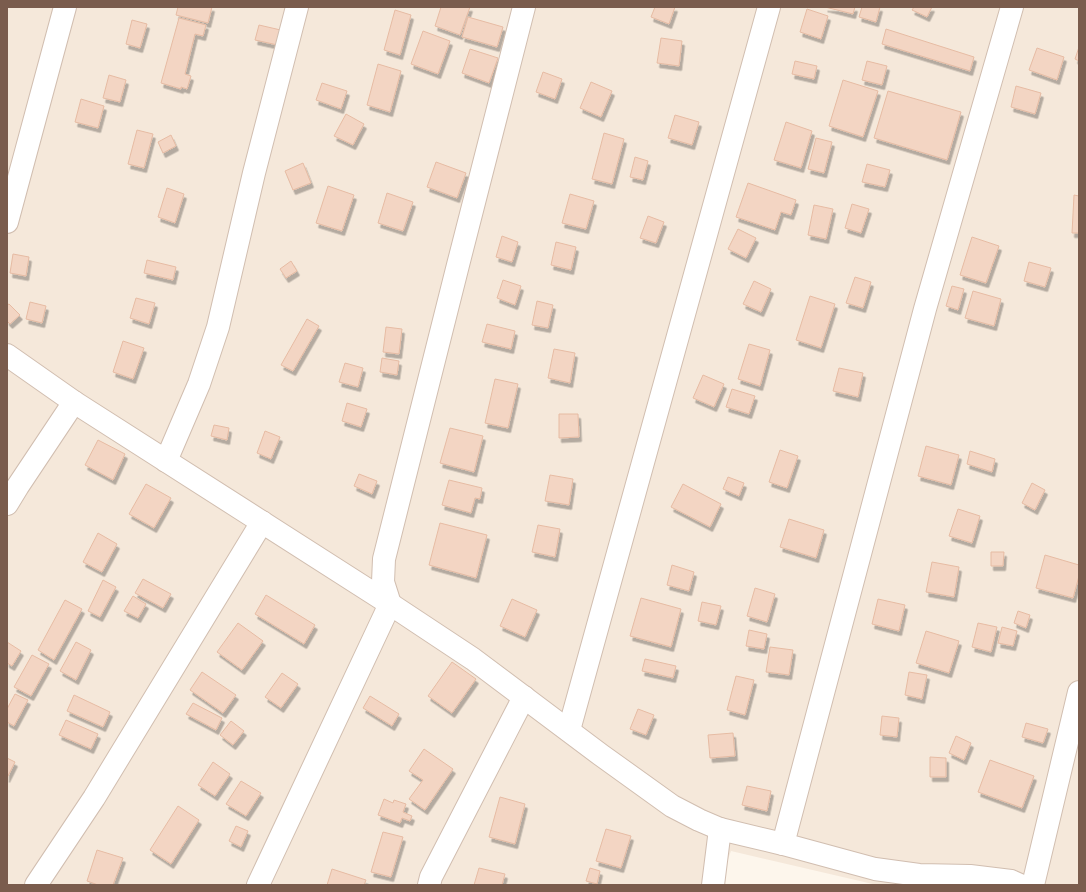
<svg xmlns="http://www.w3.org/2000/svg" width="1086" height="892" font-family="'Source Sans 3',sans-serif">
  <style>
    .residential { fill: #f5e8da }
    .building { fill: #f3d5c3; stroke: #e6bba3; filter: url(#shadow) }
    .lines { fill: none; stroke-linecap: round; stroke-linejoin: round }
    .minor-casing { stroke: #d1beb0; stroke-width: 24 }
    .minor { stroke: #fff; stroke-width: 22 }
  </style>
  <defs>
    <filter id="shadow"><feDropShadow dx="2.5" dy="4.5" stdDeviation="0" flood-color="#0004"/></filter>
  </defs>
  <rect width="100%" height="100%" fill="#fdf6ec"/>
  <polygon class="residential" points="7,7 1079,7 1079,885 877,885 731,851 719,885 7,885"/>
  <g class="building">
    <polygon points="178,7 212,7 208,23 176,15"/>
    <polygon points="441,7 470,7 460,35 435,26"/>
    <polygon points="655,7 675,7 669,24 651,17"/>
    <polygon points="825,7 855,7 853,14"/>
    <polygon points="862,7 880,7 876,22 859,17"/>
    <polygon points="914,7 932,7 927,17 912,10"/>
    <polygon points="807,9 828,16 821,39 800,32"/>
    <polygon points="395,10 411,15 400,55 384,50"/>
    <polygon points="468,17 503,27 497,47 462,37"/>
    <polygon points="179,18 206,25 203,36 195,34 185,74 191,76 187,89 181,87 181,89 161,83"/>
    <polygon points="132,20 147,24 140,48 126,44"/>
    <polygon points="259,25 285,31 282,46 255,40"/>
    <polygon points="886,29 974,57 970,71 882,44"/>
    <polygon points="423,31 450,41 438,74 411,64"/>
    <polygon points="661,38 682,41 679,66 657,63"/>
    <polygon points="1079,47 1079,61 1075,59"/>
    <polygon points="1037,48 1064,57 1057,80 1029,70"/>
    <polygon points="470,49 498,58 489,83 462,73"/>
    <polygon points="795,61 817,66 814,79 792,74"/>
    <polygon points="867,61 887,66 882,85 862,80"/>
    <polygon points="378,64 401,71 390,112 367,105"/>
    <polygon points="543,72 562,79 555,99 536,92"/>
    <polygon points="109,75 126,80 120,102 103,98"/>
    <polygon points="843,80 878,91 863,137 829,126"/>
    <polygon points="591,82 612,91 601,117 580,108"/>
    <polygon points="322,83 347,91 341,109 316,100"/>
    <polygon points="1016,86 1041,93 1035,114 1011,107"/>
    <polygon points="888,91 961,112 947,160 874,138"/>
    <polygon points="81,99 104,106 98,128 75,122"/>
    <polygon points="346,114 364,124 353,145 334,136"/>
    <polygon points="675,115 699,122 692,145 668,138"/>
    <polygon points="786,122 812,131 801,168 774,160"/>
    <polygon points="137,130 153,134 144,168 128,164"/>
    <polygon points="604,133 624,139 612,184 592,179"/>
    <polygon points="171,135 176,146 163,153 158,142"/>
    <polygon points="816,138 832,142 824,173 808,169"/>
    <polygon points="635,157 648,161 643,180 630,177"/>
    <polygon points="436,162 466,173 457,198 427,187"/>
    <polygon points="303,163 311,183 293,190 285,171"/>
    <polygon points="867,164 890,170 885,187 862,182"/>
    <polygon points="748,183 796,200 791,215 781,212 775,230 736,217"/>
    <polygon points="328,186 354,195 342,231 316,223"/>
    <polygon points="167,188 184,194 175,223 158,217"/>
    <polygon points="387,193 413,202 403,231 378,223"/>
    <polygon points="570,194 594,201 586,229 562,223"/>
    <polygon points="1074,195 1079,196 1079,233 1072,233"/>
    <polygon points="852,204 869,209 861,233 845,228"/>
    <polygon points="814,205 833,209 826,239 808,235"/>
    <polygon points="648,216 664,222 656,243 640,238"/>
    <polygon points="738,229 756,238 746,258 728,249"/>
    <polygon points="502,236 518,242 512,262 496,257"/>
    <polygon points="972,237 999,246 986,283 960,275"/>
    <polygon points="556,242 576,247 571,270 551,265"/>
    <polygon points="13,254 29,257 26,276 10,273"/>
    <polygon points="147,260 176,267 173,280 144,273"/>
    <polygon points="291,261 297,271 286,278 280,269"/>
    <polygon points="1029,262 1051,268 1045,287 1024,281"/>
    <polygon points="855,277 871,282 863,308 846,303"/>
    <polygon points="503,280 521,286 515,305 497,298"/>
    <polygon points="754,281 771,289 761,312 743,304"/>
    <polygon points="952,286 964,289 958,310 946,306"/>
    <polygon points="973,291 1001,299 994,326 965,318"/>
    <polygon points="810,296 835,304 821,348 796,340"/>
    <polygon points="136,298 155,303 149,324 130,318"/>
    <polygon points="537,301 553,305 548,328 532,325"/>
    <polygon points="30,302 46,306 42,323 26,319"/>
    <polygon points="9,304 20,315 10,324 7,321 7,305"/>
    <polygon points="307,319 319,326 293,371 281,365"/>
    <polygon points="487,324 515,331 511,349 482,342"/>
    <polygon points="386,327 402,329 399,354 383,352"/>
    <polygon points="123,341 144,348 133,379 113,372"/>
    <polygon points="749,344 770,350 760,386 738,379"/>
    <polygon points="554,349 575,353 570,383 548,378"/>
    <polygon points="382,358 399,361 397,375 380,372"/>
    <polygon points="345,363 363,368 358,387 339,382"/>
    <polygon points="839,368 863,373 858,397 833,391"/>
    <polygon points="703,375 724,384 714,407 693,398"/>
    <polygon points="495,379 518,384 508,428 485,423"/>
    <polygon points="732,389 755,396 749,414 726,407"/>
    <polygon points="347,403 367,409 361,427 342,421"/>
    <polygon points="559,414 578,414 579,437 559,438"/>
    <polygon points="214,425 229,428 227,440 211,436"/>
    <polygon points="450,428 483,436 474,472 440,463"/>
    <polygon points="265,431 280,437 271,459 257,453"/>
    <polygon points="98,440 125,454 113,480 85,465"/>
    <polygon points="926,446 959,455 951,485 918,476"/>
    <polygon points="780,450 798,456 787,488 769,482"/>
    <polygon points="970,451 995,459 992,472 967,464"/>
    <polygon points="359,474 377,481 372,494 354,486"/>
    <polygon points="550,475 573,479 569,505 545,501"/>
    <polygon points="728,477 744,483 739,496 723,489"/>
    <polygon points="449,480 482,488 480,499 475,498 471,513 442,505"/>
    <polygon points="1032,483 1045,490 1035,510 1022,503"/>
    <polygon points="146,484 171,498 154,528 129,514"/>
    <polygon points="683,484 721,504 710,527 671,507"/>
    <polygon points="958,509 980,516 972,543 949,536"/>
    <polygon points="789,519 824,530 816,558 780,547"/>
    <polygon points="440,523 487,535 476,578 429,565"/>
    <polygon points="538,525 560,529 555,557 532,552"/>
    <polygon points="98,533 117,544 102,572 83,562"/>
    <polygon points="991,552 1004,552 1003,566 991,566"/>
    <polygon points="1045,555 1079,565 1079,576 1073,598 1036,588"/>
    <polygon points="932,562 959,567 954,597 926,592"/>
    <polygon points="672,565 694,572 689,591 667,585"/>
    <polygon points="143,579 171,594 163,608 135,593"/>
    <polygon points="103,580 116,587 100,617 88,611"/>
    <polygon points="755,588 775,594 767,622 747,616"/>
    <polygon points="266,595 315,625 304,644 255,614"/>
    <polygon points="133,596 146,604 138,618 124,611"/>
    <polygon points="641,598 681,609 671,647 630,636"/>
    <polygon points="512,599 537,610 525,637 500,626"/>
    <polygon points="878,599 905,605 899,631 872,624"/>
    <polygon points="65,600 82,609 54,660 38,650"/>
    <polygon points="702,602 721,606 716,625 698,621"/>
    <polygon points="1018,611 1030,615 1026,628 1014,623"/>
    <polygon points="238,623 263,641 242,670 217,652"/>
    <polygon points="978,623 997,627 991,652 972,647"/>
    <polygon points="1002,627 1017,631 1013,646 998,643"/>
    <polygon points="749,630 767,634 764,649 746,646"/>
    <polygon points="926,631 959,641 949,673 916,663"/>
    <polygon points="7,642 21,651 12,666 7,663"/>
    <polygon points="76,642 91,650 76,680 60,671"/>
    <polygon points="770,647 793,650 789,675 766,672"/>
    <polygon points="32,655 49,664 31,696 14,687"/>
    <polygon points="645,659 676,666 673,678 642,671"/>
    <polygon points="452,662 476,679 452,713 428,696"/>
    <polygon points="202,672 236,695 223,713 190,690"/>
    <polygon points="909,672 927,675 922,699 905,695"/>
    <polygon points="282,673 298,684 281,708 265,697"/>
    <polygon points="736,676 754,680 745,715 727,710"/>
    <polygon points="15,694 28,700 14,726 7,722 7,709"/>
    <polygon points="74,695 110,712 103,727 67,711"/>
    <polygon points="370,696 399,714 392,726 363,708"/>
    <polygon points="193,703 222,718 216,730 186,714"/>
    <polygon points="638,709 654,715 646,735 630,729"/>
    <polygon points="882,716 899,718 897,737 880,735"/>
    <polygon points="66,720 98,734 91,749 59,735"/>
    <polygon points="231,721 244,731 233,745 220,735"/>
    <polygon points="1026,723 1048,729 1043,743 1022,737"/>
    <polygon points="733,733 735,756 710,758 708,735"/>
    <polygon points="956,736 971,743 964,760 949,753"/>
    <polygon points="424,749 453,769 425,810 409,799 423,780 409,771"/>
    <polygon points="930,757 946,758 946,777 930,777"/>
    <polygon points="7,758 15,762 7,778"/>
    <polygon points="990,760 1034,776 1022,808 978,792"/>
    <polygon points="213,762 230,774 215,796 198,785"/>
    <polygon points="241,781 261,793 246,816 226,804"/>
    <polygon points="747,786 771,791 767,811 742,805"/>
    <polygon points="500,797 525,804 515,844 489,837"/>
    <polygon points="384,799 393,803 394,800 406,804 403,812 412,816 410,821 402,818 400,823 378,815"/>
    <polygon points="178,806 199,820 171,864 150,850"/>
    <polygon points="236,826 248,831 241,847 229,841"/>
    <polygon points="606,829 631,836 621,868 596,861"/>
    <polygon points="383,832 403,837 391,877 371,872"/>
    <polygon points="97,850 123,858 113,885 98,885 87,881"/>
    <polygon points="479,868 505,874 502,885 474,885"/>
    <polygon points="590,868 600,871 597,884 586,881"/>
    <polygon points="332,869 366,880 364,885 327,885"/>
  </g>
  <g class="lines">
    <defs>
      <g id="minor">
        <polyline points="7,222 65,7"/>
        <polyline points="7,355 74,402 390,604 473,659 601,755 672,806 699,820 720,829 783,844 875,869 919,875 970,876 1011,881 1020,885"/>
        <polyline points="166,461 199,384 218,327 254,173 297,7"/>
        <polyline points="7,504 18,486 74,402"/>
        <polyline points="569,730 769,7"/>
        <polyline points="783,844 925,309 1012,7"/>
        <polyline points="36,885 94,798 262,522"/>
        <polyline points="258,885 390,604 383,582 384,559 458,265 524,7"/>
        <polyline points="429,885 431,877 524,697"/>
        <polyline points="713,885 720,829"/>
        <polyline points="1033,885 1079,692"/>
      </g>
    </defs>
    <use href="#minor" class="minor-casing"/>
    <use href="#minor" class="minor"/>
  </g>
  <rect width="1086" height="892" fill="none" stroke="#7a5c4d" stroke-width="16"/>
</svg>
